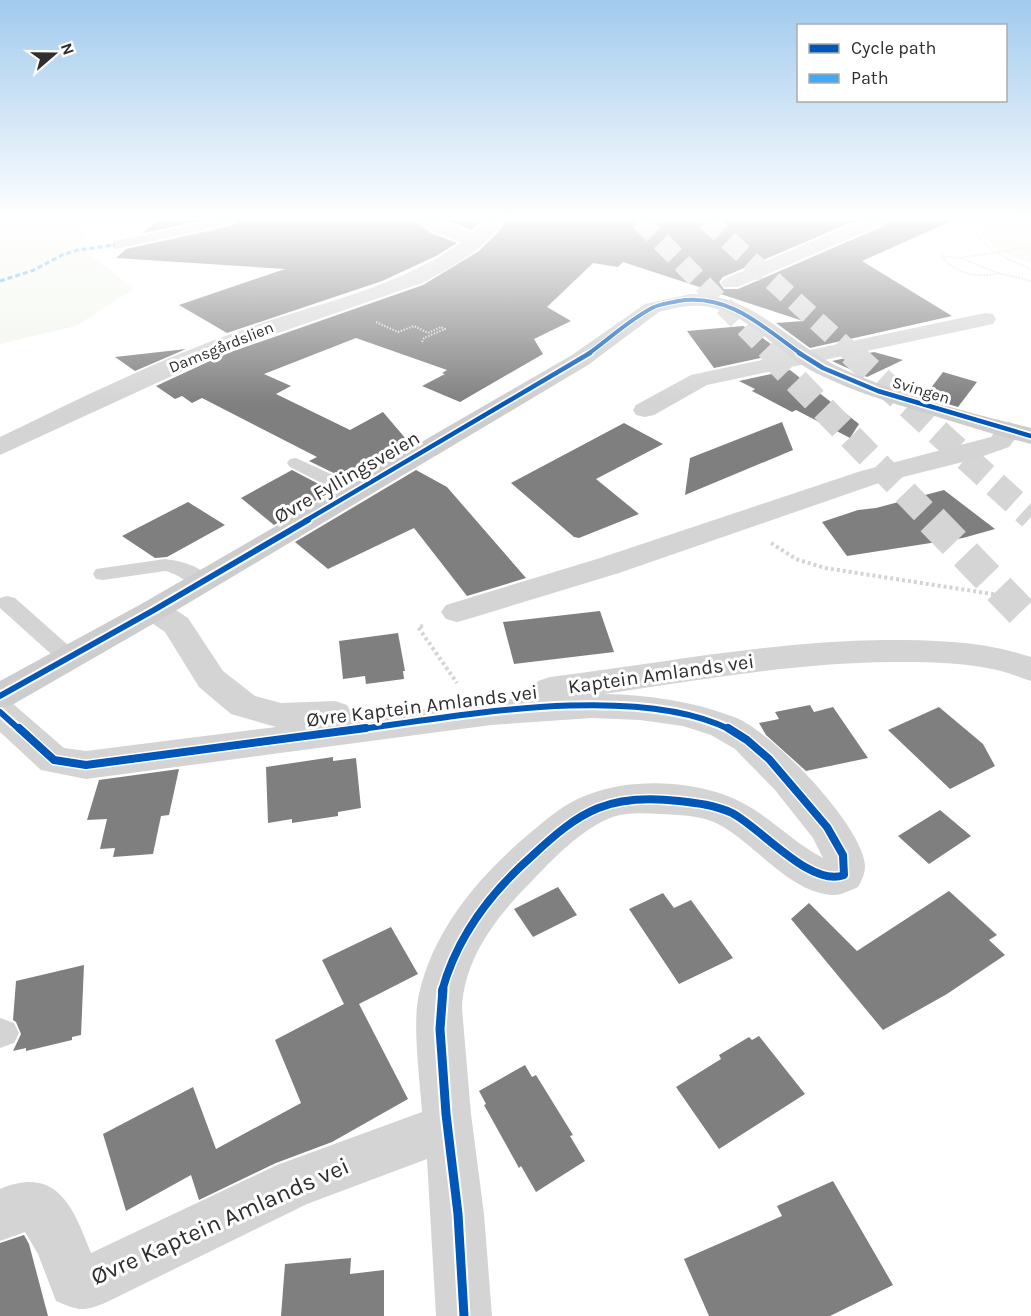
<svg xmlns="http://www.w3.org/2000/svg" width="1031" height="1316" font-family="Karla,sans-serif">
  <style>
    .green { fill: #f1f6ec }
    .building { fill: #7f7f7f }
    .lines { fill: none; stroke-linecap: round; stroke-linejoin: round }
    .motorway-tunnel-far2 { stroke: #d5d5d5; stroke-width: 20; stroke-dasharray: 20 10; stroke-linecap: butt }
    .motorway-tunnel-far1 { stroke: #d5d5d5; stroke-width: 26; stroke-dasharray: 26 13; stroke-linecap: butt }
    .motorway-tunnel { stroke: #d5d5d5; stroke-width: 32; stroke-dasharray: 32 16; stroke-linecap: butt }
    .path-far1 { stroke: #d4d4d4; stroke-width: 2; stroke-dasharray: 1.5 1.5; stroke-linecap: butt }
    .path { stroke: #d4d4d4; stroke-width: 4; stroke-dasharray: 3 3; stroke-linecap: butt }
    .service { fill: #d4d4d4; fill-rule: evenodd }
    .minor { fill: #d4d4d4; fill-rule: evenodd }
    .secondary { fill: #cdcdcd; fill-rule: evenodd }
    .quiet { stroke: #3fa9f5; stroke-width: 3; stroke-dasharray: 5 3; stroke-linecap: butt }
    .cycleway-far4-casing { stroke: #fff; stroke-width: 6 }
    .cycleway-far3-casing { stroke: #fff; stroke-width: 8 }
    .cycleway-far2-casing { stroke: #fff; stroke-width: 10 }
    .cycleway-far1-casing { stroke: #fff; stroke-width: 11 }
    .cycleway-casing { stroke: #fff; stroke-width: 13 }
    .cycleway-far4 { stroke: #0057b8; stroke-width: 4 }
    .cycleway-far3 { stroke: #0057b8; stroke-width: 4.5 }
    .cycleway-far2 { stroke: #0057b8; stroke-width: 6 }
    .cycleway-far1 { stroke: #0057b8; stroke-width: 8 }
    .cycleway { stroke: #0057b8; stroke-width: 9 }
    .labels { text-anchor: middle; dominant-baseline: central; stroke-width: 6; stroke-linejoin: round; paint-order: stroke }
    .far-street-label { font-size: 16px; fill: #2f2f2f; stroke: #fff }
    .street-label { font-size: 20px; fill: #2f2f2f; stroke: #fff }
    .near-street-label { font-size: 24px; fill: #2f2f2f; stroke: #fff }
  </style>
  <rect width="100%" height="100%" fill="#fff"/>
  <g class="green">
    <polygon points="0,220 80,220 89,254 134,289 76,326 0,344"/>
    <polygon points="981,220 1031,220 1031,263 999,251 982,235"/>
  </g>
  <g class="building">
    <polygon points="157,220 205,220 143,233"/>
    <polygon points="239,220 416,220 431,233 457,243 436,256 382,281 227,333 179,305 285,269 116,258 126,249 231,226"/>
    <polygon points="445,220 482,220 471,230"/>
    <polygon points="506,220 857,220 723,277 719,282 724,289 738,289 884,226 888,220 954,220 862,261 952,316 810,348 776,323 803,321 623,262 618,267 593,263 547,307 571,321 534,339 543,354 460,402 422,386 445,374 442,373 447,370 356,338 264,374 291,386 276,394 350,430 383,412 406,439 382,452 391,457 350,481 309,461 317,457 202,398 192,403 182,396 175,399 156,386 225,354 423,285 479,251 498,232"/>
    <polygon points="743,326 753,331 783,353 714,368 687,331"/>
    <polygon points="186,349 135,371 115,357"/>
    <polygon points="874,352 903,360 867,377 832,361"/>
    <polygon points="790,370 859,424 850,438 796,410 792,412 752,391 755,389 739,381"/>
    <polygon points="943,372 977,382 958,407 924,397"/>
    <polygon points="782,422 793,450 685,495 690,458"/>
    <polygon points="624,423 663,444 596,479 639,514 579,538 574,537 511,483"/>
    <polygon points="292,470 332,491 274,525 241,498"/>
    <polygon points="416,470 447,487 526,578 467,596 414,528 328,569 295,542"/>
    <polygon points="944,490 995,529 963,538 847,556 822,522 858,510 876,508"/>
    <polygon points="188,502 225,525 167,557 155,558 122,536"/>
    <polygon points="600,611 614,652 514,664 503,622"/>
    <polygon points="398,633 405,671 403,671 404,679 366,684 365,676 343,679 339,641"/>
    <polygon points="810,705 814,712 833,707 868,758 806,771 766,735 759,723 779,719 775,712"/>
    <polygon points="939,707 983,744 995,766 950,789 888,730"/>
    <polygon points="333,757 333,761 356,758 361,808 338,812 338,816 292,823 292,819 268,823 266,767"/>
    <polygon points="179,769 169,815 161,816 153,854 113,857 115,848 100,849 107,819 87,820 99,780"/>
    <polygon points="940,810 971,836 929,864 898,836"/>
    <polygon points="558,887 577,915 533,937 514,909"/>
    <polygon points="949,891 997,935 989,940 1005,955 947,994 883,1030 791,919 809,903 857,951"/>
    <polygon points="663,893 674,908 691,900 733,958 679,984 629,909"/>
    <polygon points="391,927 418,974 359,1004 408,1099 332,1142 276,1163 199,1200 191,1175 126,1211 103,1134 193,1087 216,1149 301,1103 275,1040 344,1004 322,960"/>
    <polygon points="84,965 81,1035 72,1037 72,1040 26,1051 26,1048 13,1051 21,1034 16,1022 13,1020 16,981"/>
    <polygon points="759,1036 805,1094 719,1149 676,1087 721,1059 719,1055 749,1037 752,1040"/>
    <polygon points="525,1065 532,1077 536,1075 573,1135 570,1136 585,1161 536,1192 521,1166 519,1168 484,1105 486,1104 479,1091"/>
    <polygon points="833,1181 893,1285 830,1316 709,1316 684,1259 782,1216 777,1206"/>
    <polygon points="24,1235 29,1244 48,1316 0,1316 0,1243"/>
    <polygon points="351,1258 350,1274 384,1270 384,1316 281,1316 285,1264"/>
  </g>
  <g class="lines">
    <g class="motorway-tunnel-far2">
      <polyline points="640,220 771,354"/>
      <polyline points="706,220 853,354"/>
    </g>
    <g class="motorway-tunnel-far1">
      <polyline points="769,353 933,521"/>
      <polyline points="851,353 1031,517"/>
    </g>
    <polyline class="motorway-tunnel" points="932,520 1031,622"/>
    <g class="path-far1">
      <path d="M973 220 971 224C984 249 1006 259 1031 269"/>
      <path d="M942 256 960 258 998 273C978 279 954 273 942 256Z"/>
      <polyline points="960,258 1031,247"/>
      <polyline points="998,273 1031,281"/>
      <polyline points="376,322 398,332 414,326 428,333 441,327"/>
      <polyline points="422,342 424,338 445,329 441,327"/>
    </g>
    <g class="path">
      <polyline points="771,543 796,559 825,568 1031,600"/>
      <polyline points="423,626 418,627 457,683"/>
    </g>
    <g class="service">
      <polygon points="215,220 237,220 231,224 115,249 109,245 115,241"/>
      <polygon points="296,458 361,488 363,492 361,496 347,496 290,467 287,463 290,459"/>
      <path d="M165 559C182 561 202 566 212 581L209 586C192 590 181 574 165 571L103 580 96 579 93 574 96 569 103 568Z"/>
      <polygon points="7,596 15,598 77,653 80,658 77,663 69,666 61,663 0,608 0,598"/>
      <polygon points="0,1018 14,1023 19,1033 14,1043 0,1048"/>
    </g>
    <g class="minor">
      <path d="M418 220H440L472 233 485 220H504C484 250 453 267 422 283L224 352 0 455V437C79 399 159 359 242 330 317 303 396 289 462 242 448 238 427 232 418 220Z"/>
      <polygon points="862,220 886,220 883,224 738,287 724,287 721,283 724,279"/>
      <polygon points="985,313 993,314 996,319 993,324 707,385 654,415 645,417 636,415 633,410 636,405 691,375"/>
      <polygon points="1009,422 1018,425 1022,430 1009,447 975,459 879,483 619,573 468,619 457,622 446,619 441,612 446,605 597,559 861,471 991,437 1000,425"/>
      <path d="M154 600 165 603 188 618 223 671 255 696 281 703 335 701 347 705 352 714 350 718 537 696 533 689 538 681 550 677C662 663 773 641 886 640 936 640 984 641 1031 657V681C1016 676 1002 670 987 668 955 662 923 662 891 662 794 663 699 680 604 694 649 695 692 701 734 717 771 730 862 825 865 865 865 874 862 880 858 887 851 890 840 896 832 895 788 892 755 843 718 824 701 815 678 815 660 814 644 813 625 812 610 818 579 831 553 859 530 883 496 917 464 959 462 1008L471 1114 484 1214 492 1316H436L427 1159 307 1204 107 1302C84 1312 79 1311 56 1301L38 1254 25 1232 0 1241V1189C58 1165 73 1208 91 1253L277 1165 422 1112C420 1081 412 1023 419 994 434 928 480 875 530 833 548 818 565 803 587 795 626 780 675 780 716 792 761 805 784 837 823 858L813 838 775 790 735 749 711 735 683 726 640 720 592 718 491 725 86 779 41 770 0 732V699L12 703 64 748 86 751 276 727 231 714 199 687 165 632 143 617 138 610 143 603Z"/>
    </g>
    <path class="secondary" d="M690 294C756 294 788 344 843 369 901 395 969 413 1031 428V444C995 435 960 424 925 413 889 402 852 391 818 374 781 356 754 319 714 308 696 303 677 307 659 312L588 365 165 617 12 705 0 708V681L143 603 572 355 645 304Z"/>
    <polyline class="quiet" points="0,281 34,270 62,255 78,250 115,245"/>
    <defs>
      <path id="cycleway-far4" d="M588 354C609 339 629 320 652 308 659 304 670 303 678 301 729 293 763 327 801 354"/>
      <g id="cycleway-far3">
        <polyline points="799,353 823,368 878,391 1031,436"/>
        <polyline points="305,521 590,353"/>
      </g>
      <g id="cycleway-far2">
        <polyline points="0,696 154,610 308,520"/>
        <polyline points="0,712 20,730"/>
        <path d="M355 730C458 716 636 682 731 730"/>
      </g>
      <g id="cycleway-far1">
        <polyline points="19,728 54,760 86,765 366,728"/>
        <path d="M442 991C457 936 490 893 532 856 581 810 609 793 679 801 697 803 715 805 732 813 761 828 811 888 844 875L843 855 827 827 769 759 747 740 728 728"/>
      </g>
      <polyline id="cycleway" points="443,989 440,1029 446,1114 458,1214 464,1316"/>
    </defs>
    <use href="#cycleway-far4" class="cycleway-far4-casing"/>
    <use href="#cycleway-far3" class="cycleway-far3-casing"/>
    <use href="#cycleway-far2" class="cycleway-far2-casing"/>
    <use href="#cycleway-far1" class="cycleway-far1-casing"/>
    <use href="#cycleway" class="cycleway-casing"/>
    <use href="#cycleway-far4" class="cycleway-far4"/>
    <use href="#cycleway-far3" class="cycleway-far3"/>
    <use href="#cycleway-far2" class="cycleway-far2"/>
    <use href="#cycleway-far1" class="cycleway-far1"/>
    <use href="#cycleway" class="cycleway"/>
  </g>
  <linearGradient id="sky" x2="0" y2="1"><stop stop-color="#a1caed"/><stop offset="0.54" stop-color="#fff"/><stop offset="1" stop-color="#fff" stop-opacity="0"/></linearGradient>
  <rect width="1031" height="404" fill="url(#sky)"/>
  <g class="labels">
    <g class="far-street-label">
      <text transform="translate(221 347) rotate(-22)">Damsgårdslien</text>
      <text transform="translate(921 390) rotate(17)">Svingen</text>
    </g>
    <g class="street-label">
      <text transform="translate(347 477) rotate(-30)">Øvre Fyllingsveien</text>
      <text transform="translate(661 674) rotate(-8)">Kaptein Amlands vei</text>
      <text transform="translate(422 706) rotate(-7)">Øvre Kaptein Amlands vei</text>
    </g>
    <g class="near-street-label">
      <text transform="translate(220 1221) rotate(-24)">Øvre Kaptein Amlands vei</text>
    </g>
  </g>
  <rect x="797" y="24" width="210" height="78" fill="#ffffff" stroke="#acacac" stroke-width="1.5"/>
  <rect x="809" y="44" width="30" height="9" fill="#0057b8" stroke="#acacac" stroke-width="1.5"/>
  <text x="851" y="54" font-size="18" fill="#2f2f2f">Cycle path</text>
  <rect x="809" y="74" width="30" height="9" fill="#3fa9f5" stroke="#acacac" stroke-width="1.5"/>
  <text x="851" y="84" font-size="18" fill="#2f2f2f">Path</text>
  <g transform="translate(54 54) rotate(70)" stroke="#ffffff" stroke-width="4.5" paint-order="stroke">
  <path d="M0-4.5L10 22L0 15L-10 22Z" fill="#2f2f2f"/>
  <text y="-9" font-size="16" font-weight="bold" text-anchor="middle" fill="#2f2f2f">N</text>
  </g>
</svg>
